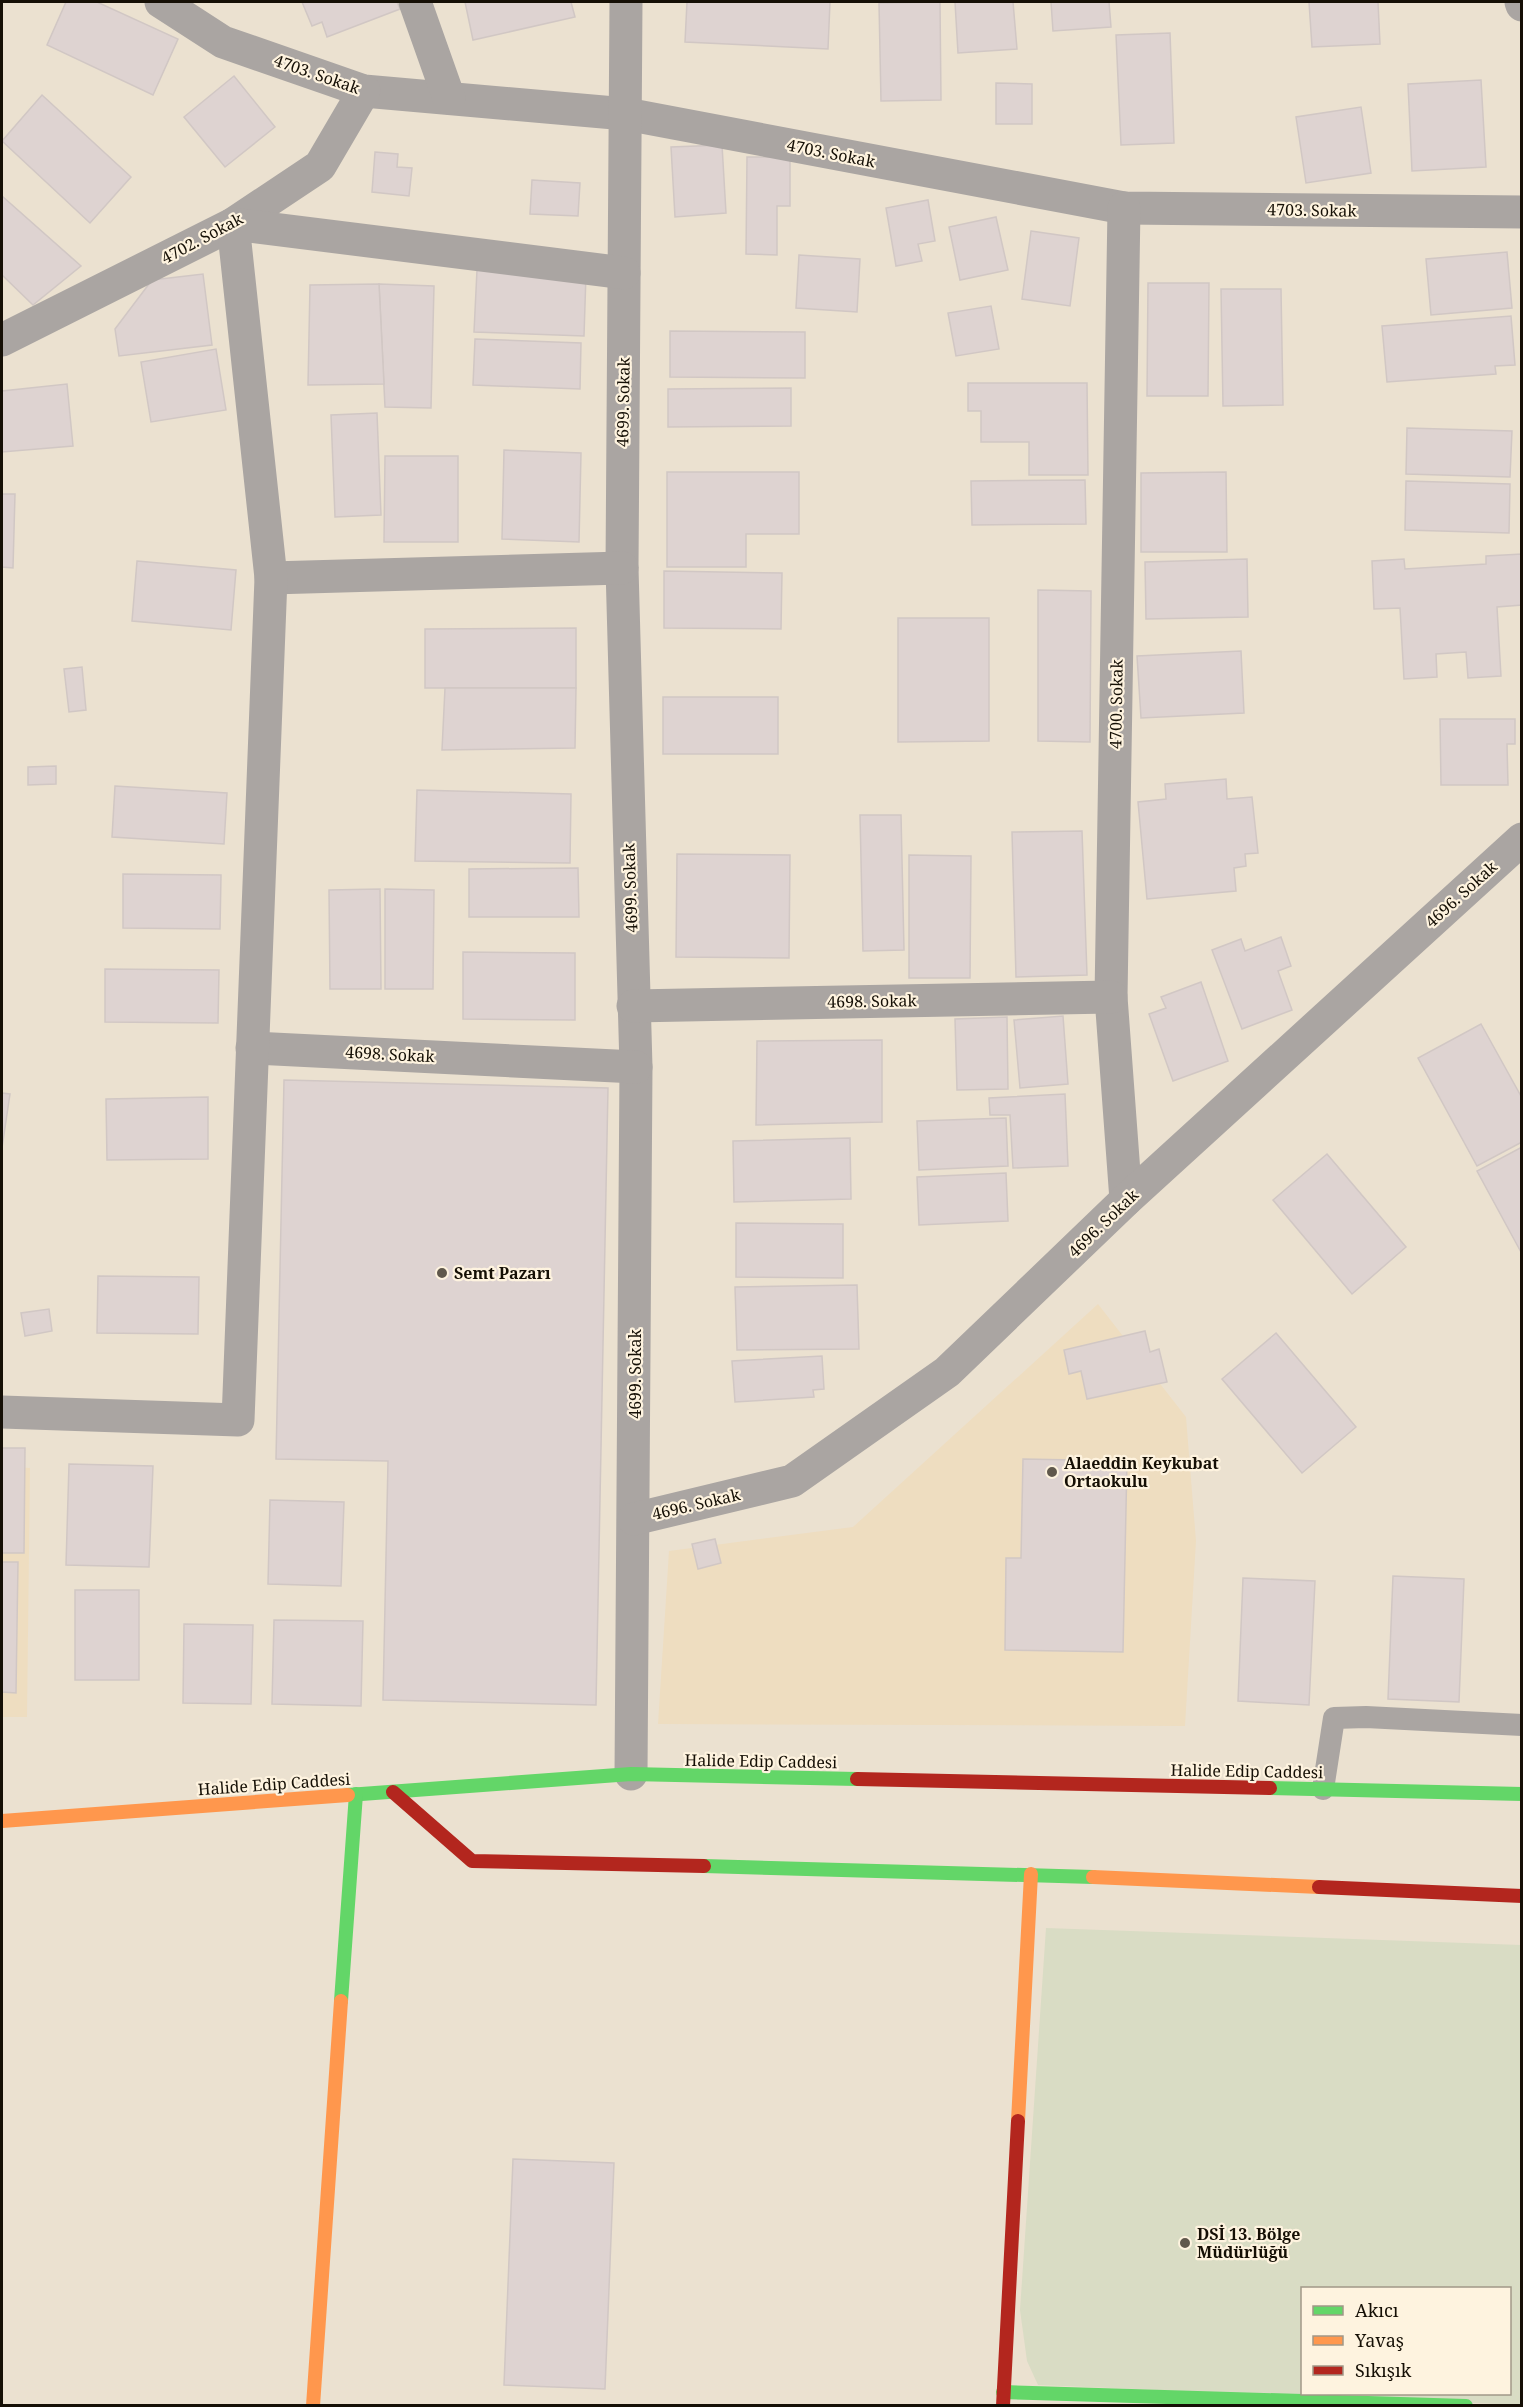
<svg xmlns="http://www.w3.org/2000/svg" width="1523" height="2407" font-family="'Noto Serif',serif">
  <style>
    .built { fill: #eeddc0 }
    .green { fill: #d9dcc4; fill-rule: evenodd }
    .building { fill: #ded3d1; stroke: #d1c7c4; stroke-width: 1.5 }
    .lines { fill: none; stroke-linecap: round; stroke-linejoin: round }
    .lane { stroke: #aaa5a2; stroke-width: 22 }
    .street { stroke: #aaa5a2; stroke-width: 33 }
    .fast { stroke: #63d668; stroke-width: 14 }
    .slow { stroke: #ff974d; stroke-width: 14 }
    .jam { stroke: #b3261e; stroke-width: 14 }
    .poi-dot { fill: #60584c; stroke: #fef3df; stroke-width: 2 }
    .labels { text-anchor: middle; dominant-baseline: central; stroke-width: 4.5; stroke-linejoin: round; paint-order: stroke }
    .street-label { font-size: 16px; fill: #150f05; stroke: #fef3df }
    .poi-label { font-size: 16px; font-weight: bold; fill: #150f05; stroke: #fef3df; text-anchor: start }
  </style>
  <rect width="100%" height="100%" fill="#ebe1d0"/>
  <g class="built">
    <polygon points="1098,1304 1186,1417 1196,1541 1185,1726 658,1724 669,1551 853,1527"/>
    <polygon points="2,1466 30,1468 27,1717 2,1717"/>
  </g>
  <path class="green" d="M1046 1928 1521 1945V2405L1038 2385 1027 2361 1020 2310ZM1302 2288H1510V2394H1302Z"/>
  <g class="building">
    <polygon points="66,2 97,2 178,39 153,95 47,45"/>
    <polygon points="302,2 397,2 400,9 327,37 322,22 312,26"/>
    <polygon points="465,2 571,2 575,17 473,40"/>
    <polygon points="687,2 830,2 828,49 685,42"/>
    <polygon points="940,2 941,100 881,101 879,3"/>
    <polygon points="955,2 1013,2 1017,49 958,53"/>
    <polygon points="1051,2 1109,2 1111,27 1053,31"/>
    <polygon points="1309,2 1378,2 1380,44 1312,47"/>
    <polygon points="1170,33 1174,143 1121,145 1116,35"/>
    <polygon points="234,76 275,127 225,167 184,117"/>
    <polygon points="1481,80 1486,167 1412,171 1408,84"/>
    <polygon points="996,83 1032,84 1032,124 996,124"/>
    <polygon points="42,95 131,177 90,223 2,141"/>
    <polygon points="1361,107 1371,173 1306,183 1296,117"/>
    <polygon points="722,145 726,213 675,217 671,147"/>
    <polygon points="375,152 398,154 397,167 412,168 409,196 372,192"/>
    <polygon points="747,157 790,157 790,206 777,206 777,255 746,254"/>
    <polygon points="532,180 580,183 578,216 530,214"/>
    <polygon points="2,196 81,266 33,305 2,275"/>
    <polygon points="928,200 935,241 918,244 922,261 896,266 886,208"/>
    <polygon points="996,217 1008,270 960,280 949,227"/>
    <polygon points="1031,231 1079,238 1070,306 1022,299"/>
    <polygon points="1507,252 1512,308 1431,315 1426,259"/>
    <polygon points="799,255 860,259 857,312 796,308"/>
    <polygon points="477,270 586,274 584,336 474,332"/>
    <polygon points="203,274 212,345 119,356 115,329 152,280"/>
    <polygon points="1148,283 1209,283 1208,396 1147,396"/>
    <polygon points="379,284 434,286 431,408 385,407"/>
    <polygon points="379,284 384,384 308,385 310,285"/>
    <polygon points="1221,289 1281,289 1283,405 1223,406"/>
    <polygon points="991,306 999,349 956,356 948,313"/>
    <polygon points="1511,316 1515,365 1495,366 1496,374 1387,382 1382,326"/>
    <polygon points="670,331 805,332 805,378 670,377"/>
    <polygon points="475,339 581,343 580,389 473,385"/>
    <polygon points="216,349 226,410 151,422 141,362"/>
    <polygon points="968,383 1087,383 1088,475 1029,475 1029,442 981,442 981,411 968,411"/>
    <polygon points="67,384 73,446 2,452 2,391"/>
    <polygon points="791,388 791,426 668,427 668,389"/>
    <polygon points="377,413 381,515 335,517 331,415"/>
    <polygon points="1407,428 1512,431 1510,477 1406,474"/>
    <polygon points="504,450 581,453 579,542 502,539"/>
    <polygon points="385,456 458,456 458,542 384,542"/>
    <polygon points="667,472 799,472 799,534 746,534 746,567 667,567"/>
    <polygon points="1226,472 1227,552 1141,552 1141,473"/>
    <polygon points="1085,480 1086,524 972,525 971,481"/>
    <polygon points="1406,481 1510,484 1509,533 1405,530"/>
    <polygon points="2,494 15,494 13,568 2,567"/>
    <polygon points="1522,554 1522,605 1497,607 1501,676 1468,678 1466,652 1436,654 1437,677 1404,679 1400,608 1374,609 1372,561 1404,559 1405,569 1486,564 1486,556"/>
    <polygon points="1247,559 1248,617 1146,619 1145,562"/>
    <polygon points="137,561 236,570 231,630 132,621"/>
    <polygon points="664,571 782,573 781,629 664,628"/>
    <polygon points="1038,590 1091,591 1090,742 1038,741"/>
    <polygon points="898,618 989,618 989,741 898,742"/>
    <polygon points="576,628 576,688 425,688 425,629"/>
    <polygon points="1241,651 1244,713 1141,718 1137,656"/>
    <polygon points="82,667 86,710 69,712 64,669"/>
    <polygon points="445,688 576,688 575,748 442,750"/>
    <rect x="663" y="697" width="115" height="57"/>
    <polygon points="1440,719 1515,719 1515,744 1507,744 1508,785 1441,785"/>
    <polygon points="56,766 56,784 28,785 28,767"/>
    <polygon points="1226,779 1227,799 1252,797 1258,853 1245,854 1246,866 1234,868 1236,891 1147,899 1138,802 1166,799 1165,784"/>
    <polygon points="115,786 227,793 224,844 112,837"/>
    <polygon points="417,790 571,794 570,863 415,861"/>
    <polygon points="860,815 901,815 904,950 863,951"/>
    <polygon points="1082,831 1087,975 1016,977 1012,832"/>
    <polygon points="677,854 790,855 789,958 676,957"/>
    <polygon points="909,855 971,856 970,978 909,978"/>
    <polygon points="578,868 579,917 469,917 469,869"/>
    <polygon points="123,874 221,875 220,929 123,928"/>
    <polygon points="380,889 381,989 330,989 329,890"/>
    <polygon points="385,889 434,890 433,989 385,989"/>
    <polygon points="1281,937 1291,966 1278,971 1292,1010 1242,1029 1212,950 1241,939 1245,951"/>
    <polygon points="463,952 575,953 575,1020 463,1019"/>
    <polygon points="105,969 219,970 218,1023 105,1022"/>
    <polygon points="1201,982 1228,1061 1173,1081 1149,1014 1166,1008 1161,997"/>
    <polygon points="1063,1016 1068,1084 1020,1088 1014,1020"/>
    <polygon points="1007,1017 1008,1089 957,1090 955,1019"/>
    <polygon points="1481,1024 1522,1098 1522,1142 1477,1166 1418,1058"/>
    <polygon points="882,1040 882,1122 756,1125 757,1041"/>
    <polygon points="284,1080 608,1088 596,1705 383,1700 388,1461 276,1459"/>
    <polygon points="2,1093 10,1094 2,1148"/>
    <polygon points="1065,1094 1068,1166 1013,1168 1010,1115 990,1115 989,1098"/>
    <polygon points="208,1097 208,1159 107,1160 106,1099"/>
    <polygon points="1006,1118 1008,1166 919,1170 917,1121"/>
    <polygon points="850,1138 851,1199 734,1202 733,1141"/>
    <polygon points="1522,1147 1522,1254 1477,1171"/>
    <polygon points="1327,1154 1406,1247 1352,1294 1273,1200"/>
    <polygon points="1006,1173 1008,1221 919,1225 917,1177"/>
    <polygon points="736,1223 843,1224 843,1278 736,1277"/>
    <polygon points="98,1276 199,1277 198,1334 97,1333"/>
    <polygon points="857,1285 859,1349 737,1350 735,1287"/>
    <polygon points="49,1309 52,1331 25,1336 21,1313"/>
    <polygon points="1145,1331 1150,1352 1159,1349 1167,1382 1087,1399 1081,1371 1069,1374 1064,1350"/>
    <polygon points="1276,1333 1356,1427 1302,1473 1222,1379"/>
    <polygon points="822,1356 824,1389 813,1390 814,1397 735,1402 732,1361"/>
    <polygon points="2,1448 25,1448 24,1553 2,1553"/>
    <polygon points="1023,1459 1127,1461 1123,1652 1005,1650 1006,1558 1021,1558"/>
    <polygon points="69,1464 153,1466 149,1567 66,1565"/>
    <polygon points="270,1500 344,1502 341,1586 268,1584"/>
    <polygon points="715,1539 721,1563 698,1569 692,1544"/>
    <polygon points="2,1562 18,1562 16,1693 2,1692"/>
    <polygon points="1393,1576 1464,1579 1459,1702 1388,1699"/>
    <polygon points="1243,1578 1315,1581 1309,1705 1238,1701"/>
    <rect x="75" y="1590" width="64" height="90"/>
    <polygon points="274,1620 363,1621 361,1706 272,1704"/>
    <polygon points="184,1624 253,1625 251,1704 183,1703"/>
    <polygon points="513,2159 614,2163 605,2389 504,2385"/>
  </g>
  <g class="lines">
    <polyline class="lane" points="1323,1789 1334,1718 1366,1717 1522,1725"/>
    <g class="street">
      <polyline points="161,2 223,42 364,91 626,114 1124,208 1522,212"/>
      <polyline points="415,2 449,98"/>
      <polyline points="626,2 622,568 636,1067 631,1774"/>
      <polyline points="1521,2 1522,5"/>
      <polyline points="1124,208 1111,997 1126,1200"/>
      <polyline points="2,340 233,224 320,166 364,91"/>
      <polyline points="271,578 622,568"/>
      <polyline points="633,1006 1111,997"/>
      <polyline points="252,1048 636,1067"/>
      <polyline points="2,1412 238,1420 271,578 233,224 624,273"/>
      <polyline points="634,1519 792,1481 947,1372 1126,1200 1522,839"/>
    </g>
    <g class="fast">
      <polyline points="1270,1788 1522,1794"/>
      <polyline points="348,1795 631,1774 857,1779"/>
      <polyline points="704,1866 1093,1877"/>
      <polyline points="341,2001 356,1794"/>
      <polyline points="1003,2392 1466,2406"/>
    </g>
    <g class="slow">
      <polyline points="2,1821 348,1795"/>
      <polyline points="1093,1877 1319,1887"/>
      <polyline points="1018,2121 1031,1874"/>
      <polyline points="313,2406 341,2001"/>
    </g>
    <g class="jam">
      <polyline points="857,1779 1270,1788"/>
      <polyline points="393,1792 472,1861 704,1866"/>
      <polyline points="1319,1887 1522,1896"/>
      <polyline points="1003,2406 1018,2121"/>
    </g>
  </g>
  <g class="poi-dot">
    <circle cx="442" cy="1273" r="6"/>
    <circle cx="1052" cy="1472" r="6"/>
    <circle cx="1185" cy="2243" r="6"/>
  </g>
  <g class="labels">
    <g class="street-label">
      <text transform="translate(317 74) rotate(19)">4703. Sokak</text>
      <text transform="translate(831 153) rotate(11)">4703. Sokak</text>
      <text transform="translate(1312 210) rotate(1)">4703. Sokak</text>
      <text transform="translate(202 238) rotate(-28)">4702. Sokak</text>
      <text transform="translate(623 402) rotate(-89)">4699. Sokak</text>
      <text transform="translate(1116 704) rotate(-89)">4700. Sokak</text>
      <text transform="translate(630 888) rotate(-92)">4699. Sokak</text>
      <text transform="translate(1461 894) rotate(-42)">4696. Sokak</text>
      <text transform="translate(872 1001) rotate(-1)">4698. Sokak</text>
      <text transform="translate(390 1054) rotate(3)">4698. Sokak</text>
      <text transform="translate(1103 1223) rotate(-44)">4696. Sokak</text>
      <text transform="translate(635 1374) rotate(-90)">4699. Sokak</text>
      <text transform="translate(696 1504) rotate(-13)">4696. Sokak</text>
      <text transform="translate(761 1761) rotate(1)">Halide Edip Caddesi</text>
      <text transform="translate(1247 1771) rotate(1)">Halide Edip Caddesi</text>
      <text transform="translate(274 1784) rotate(-4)">Halide Edip Caddesi</text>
    </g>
    <g class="poi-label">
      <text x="454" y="1273">Semt Pazarı</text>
      <text x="1064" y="1463">Alaeddin Keykubat<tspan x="1064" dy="18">Ortaokulu</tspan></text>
      <text x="1197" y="2234">DSİ 13. Bölge<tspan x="1197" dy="18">Müdürlüğü</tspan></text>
    </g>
  </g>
  <rect width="1523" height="2407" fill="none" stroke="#150f05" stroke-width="6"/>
  <rect x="1301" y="2287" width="210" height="108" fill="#fef3df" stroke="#a19888" stroke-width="1.5"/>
  <rect x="1313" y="2306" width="30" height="9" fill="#63d668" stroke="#a19888" stroke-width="1.5"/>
  <text x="1355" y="2317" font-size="18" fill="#150f05">Akıcı</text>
  <rect x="1313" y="2336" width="30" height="9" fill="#ff974d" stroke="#a19888" stroke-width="1.5"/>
  <text x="1355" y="2347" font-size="18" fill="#150f05">Yavaş</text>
  <rect x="1313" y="2366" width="30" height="9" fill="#b3261e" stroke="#a19888" stroke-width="1.5"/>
  <text x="1355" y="2377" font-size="18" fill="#150f05">Sıkışık</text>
</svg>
